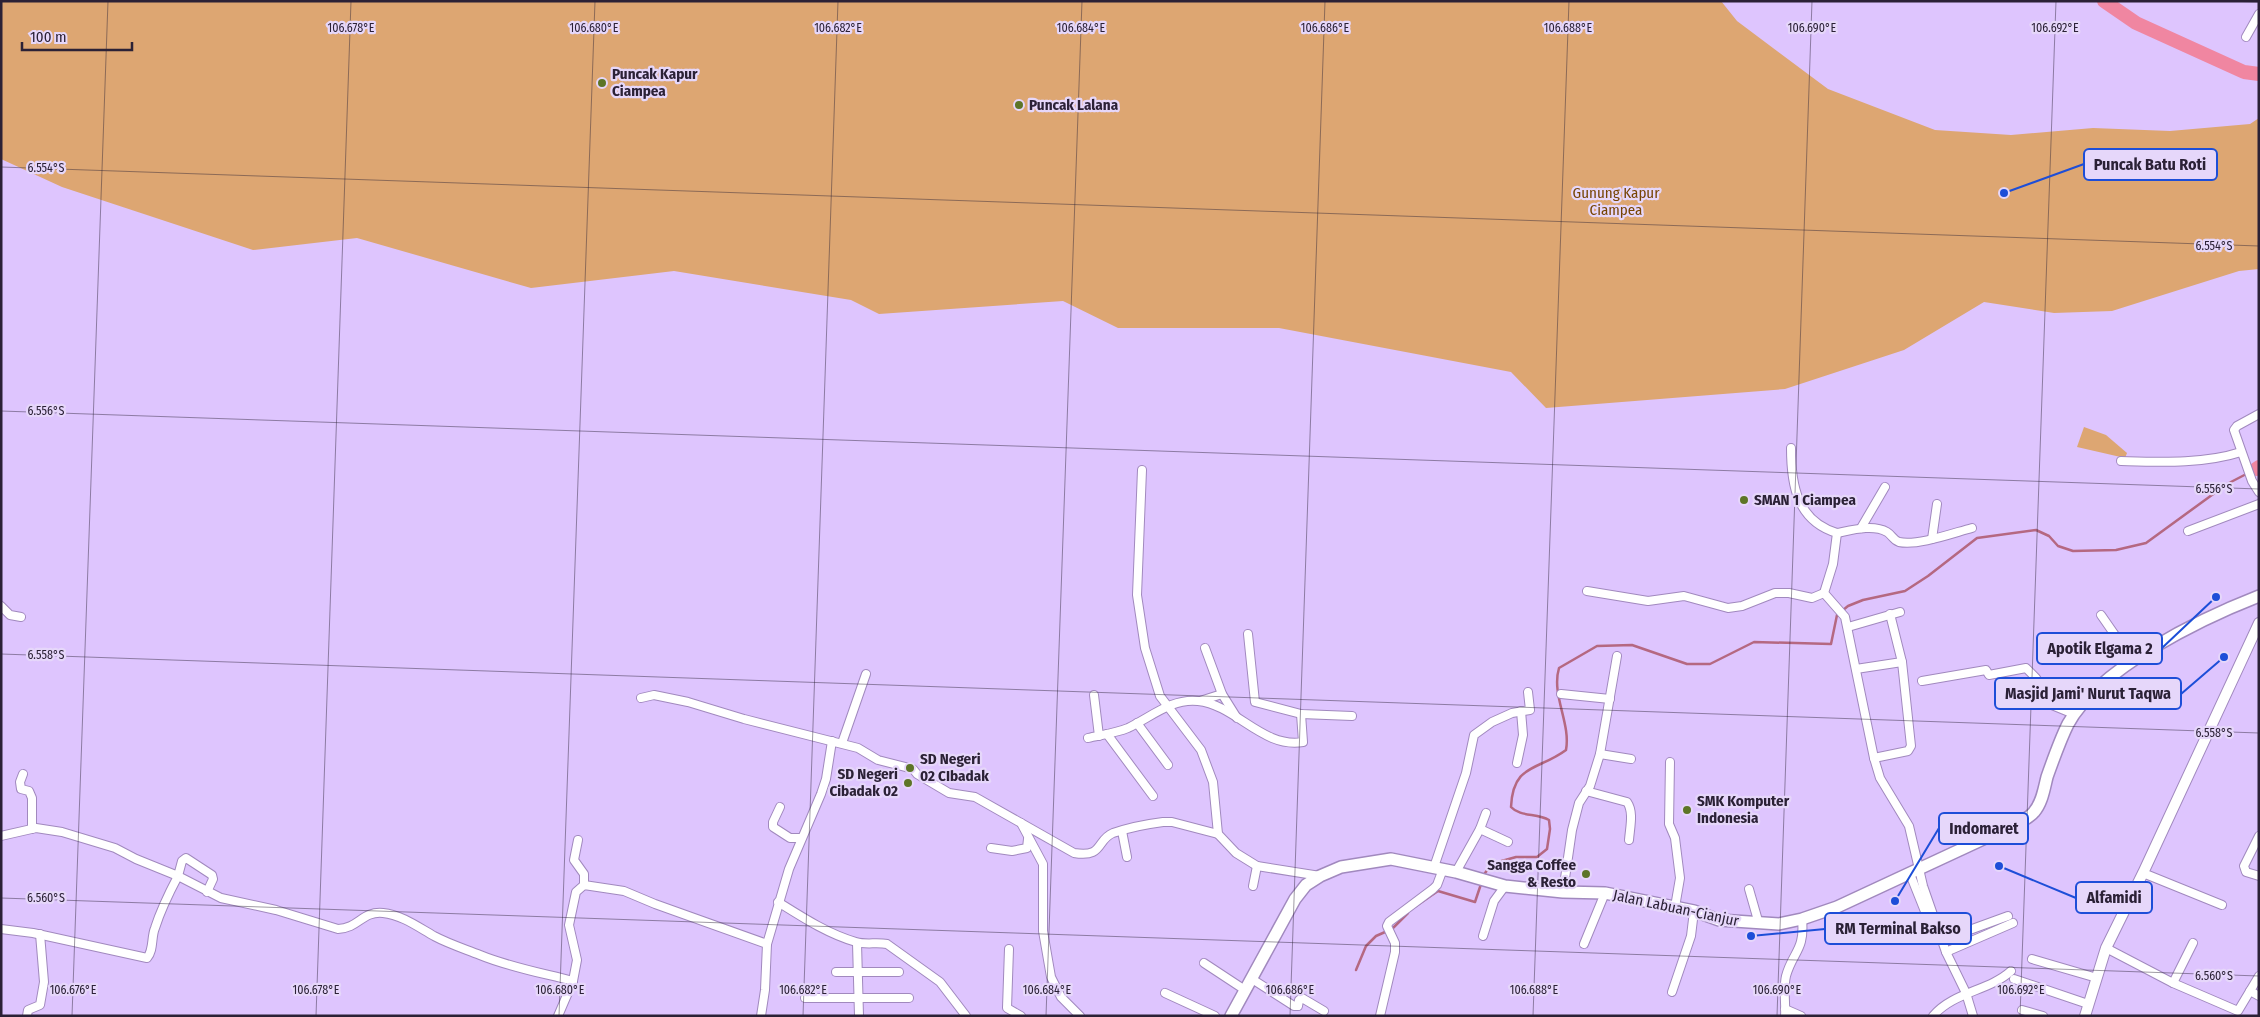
<svg xmlns="http://www.w3.org/2000/svg" width="2260" height="1017" font-family="'Fira Sans Condensed',sans-serif">
  <style>
    .green { fill: #dda672 }
    .lines { fill: none; stroke-linecap: round; stroke-linejoin: round }
    .stream { stroke: #b56881; stroke-width: 2.5 }
    .river { stroke: #f086a1; stroke-width: 14 }
    .minor-casing { stroke: #a189be; stroke-width: 10 }
    .major-casing { stroke: #a189be; stroke-width: 12 }
    .highway-casing { stroke: #a189be; stroke-width: 14 }
    .minor { stroke: #fff; stroke-width: 8 }
    .major { stroke: #fff; stroke-width: 10 }
    .highway { stroke: #fff; stroke-width: 11 }
    .ticks { fill: none; stroke: #2b2136; stroke-width: 1; stroke-opacity: 0.45 }
    .poi-dot { fill: #5d7527; stroke: #e6d7fa; stroke-width: 2 }
    .labels { text-anchor: middle; dominant-baseline: central; stroke-width: 4.5; stroke-linejoin: round; paint-order: stroke }
    .poi-label { font-size: 15px; font-weight: bold; fill: #2b2136; stroke: #e6d7fa; text-anchor: start }
    .park-label { font-size: 15px; fill: #764403; stroke: #e6d7fa }
    .street-label { font-size: 15px; fill: #2b2136; stroke: #e6d7fa }
    .ticks-label { font-size: 12px; text-anchor: middle; fill: #2b2136; stroke: #e6d7fa; stroke-width: 4.5; stroke-linejoin: round; paint-order: stroke }
    .leader { fill: none; stroke: #1d4ed8; stroke-width: 2 }
    .callout-dot { fill: #1d4ed8; stroke: #e6d7fa; stroke-width: 2 }
    .callout { fill: #e6d7fa; stroke: #1d4ed8; stroke-width: 2 }
    .callout-label { font-size: 16px; text-anchor: middle; font-weight: bold; fill: #2b2136 }
  </style>
  <rect width="100%" height="100%" fill="#dec5fe"/>
  <g class="green">
    <polygon points="1,1 1721,1 1737,21 1828,89 1935,130 2011,135 2093,128 2170,131 2250,124 2259,118 2259,269 2239,271 2112,311 2054,313 1984,302 1904,350 1785,389 1546,408 1511,372 1279,328 1118,328 1063,301 879,314 851,300 674,271 531,288 357,238 253,250 62,187 1,159"/>
    <polygon points="2084,427 2106,435 2127,453 2125,458 2077,447"/>
  </g>
  <g class="lines">
    <g class="stream">
      <path d="M1483 876 1490 866 1498 862 1516 857H1537L1547 849 1550 829 1549 820C1537 813 1520 817 1511 807 1513 763 1538 771 1566 750 1571 723 1551 695 1559 668L1597 646 1632 645 1687 664H1710L1754 642 1831 644 1837 615 1848 606 1863 600 1905 591 1928 576 1977 538 2036 530 2049 536 2058 546 2073 551 2116 550 2146 543 2227 484 2256 469"/>
      <polyline points="1416,906 1438,891 1475,902 1481,884"/>
      <polyline points="1356,970 1366,946 1376,936 1392,929 1408,913"/>
    </g>
    <g class="river">
      <polyline points="2104,1 2136,23 2244,72 2259,74"/>
      <polyline points="2256,469 2259,467"/>
    </g>
    <defs>
      <g id="minor">
        <polyline points="2246,37 2259,14"/>
        <polyline points="2259,414 2237,426 2234,430 2252,481 2259,492"/>
        <path d="M1791 448C1791 485 1797 521 1837 533L1833 564 1824 593 1845 617 1874 758 1880 778 1909 826 1923 886 1946 952 1966 993 1973 1016"/>
        <path d="M2121 461C2160 462 2204 464 2241 452"/>
        <polyline points="1142,470 1137,595 1145,648 1160,696 1201,750 1213,782 1218,834 1236,853 1257,866 1320,876"/>
        <polyline points="1861,528 1885,487"/>
        <polyline points="2188,531 2259,504"/>
        <path d="M1837 533C1852 530 1873 524 1887 532 1892 535 1893 540 1899 542 1918 546 1953 533 1972 528"/>
        <polyline points="1932,539 1937,504"/>
        <polyline points="1587,591 1648,601 1684,596 1728,608 1742,606 1775,593 1789,593 1812,598 1824,593"/>
        <polyline points="1,606 10,615 21,617"/>
        <polyline points="2101,615 2133,661"/>
        <polyline points="1848,627 1900,612"/>
        <polyline points="1248,634 1255,702 1301,714 1352,716"/>
        <polyline points="1205,648 1222,694 1237,718"/>
        <polyline points="1856,669 1902,662"/>
        <polyline points="1922,681 1986,670 1989,675 2026,668 2036,678 2052,705 2074,714"/>
        <polyline points="1561,694 1610,699"/>
        <polyline points="1094,695 1099,736"/>
        <path d="M641 698 654 695 688 702 744 719 858 748 878 760 913 769 917 774 949 793 975 797 1074 853C1104 858 1096 840 1113 833 1128 828 1147 824 1163 822H1172L1218 834"/>
        <polyline points="1200,701 1222,694"/>
        <polyline points="1137,723 1168,765"/>
        <polyline points="1107,734 1153,796"/>
        <path d="M1088 738C1101 735 1116 733 1128 728 1151 717 1172 698 1198 701 1236 705 1263 749 1303 742L1301 714"/>
        <polyline points="842,743 866,674"/>
        <polyline points="1600,754 1631,759"/>
        <polyline points="1874,758 1908,751 1911,746 1902,662 1890,614"/>
        <polyline points="1670,762 1669,824 1675,838 1680,878 1675,907"/>
        <polyline points="1517,763 1523,735 1521,711"/>
        <polyline points="23,774 20,782 21,789 29,791 32,798 32,829"/>
        <path d="M1586 791 1627 802C1634 812 1630 827 1629 840"/>
        <polyline points="780,807 773,822 773,827 790,838 801,838"/>
        <polyline points="1021,823 1043,864 1043,931 1051,977 1061,997 1080,1016"/>
        <polyline points="1480,829 1508,842"/>
        <polyline points="1122,831 1127,857"/>
        <polyline points="1,836 36,828 62,832 115,848 136,859 178,876 182,861 186,858 212,875 213,879 207,892"/>
        <polyline points="2259,836 2244,866 2246,872 2259,876"/>
        <polyline points="578,840 574,860 584,874 584,885"/>
        <polyline points="991,848 1012,851 1027,848 1028,839"/>
        <polyline points="1434,867 1466,773 1474,735 1492,722 1512,713 1530,710 1528,692"/>
        <polyline points="1456,872 1480,829 1486,813"/>
        <polyline points="2143,873 2222,905"/>
        <polyline points="1910,874 1934,934 1940,931"/>
        <polyline points="1253,886 1257,866"/>
        <polyline points="1749,889 1759,924"/>
        <polyline points="1563,892 1572,830 1579,803 1590,786 1600,754 1617,656"/>
        <path d="M778 902C802 917 828 934 856 942 865 945 877 942 887 944L940 982 966 1016"/>
        <path d="M1 929 33 933 147 958C154 950 151 937 155 928 161 909 169 893 178 876L221 898 276 910 338 929C359 928 362 911 383 913 402 915 418 927 434 936 449 944 465 949 480 955 509 967 542 973 573 981"/>
        <polyline points="1483,936 1494,901 1505,886"/>
        <polyline points="1942,940 2008,916"/>
        <polyline points="857,943 859,1016"/>
        <polyline points="1584,944 1605,893"/>
        <polyline points="2106,948 2173,983 2238,1011 2259,976"/>
        <polyline points="1009,949 1007,1008 1021,1016"/>
        <polyline points="1946,952 2013,923"/>
        <polyline points="2032,959 2097,978"/>
        <polyline points="1204,963 1245,990"/>
        <polyline points="836,972 899,972"/>
        <polyline points="1252,979 1294,1006 1298,1006 1299,1000 1302,998 1324,1011"/>
        <polyline points="2014,979 2088,1004"/>
        <polyline points="2173,983 2193,943"/>
        <polyline points="2250,991 2259,996"/>
        <polyline points="1672,992 1691,936 1694,911"/>
        <polyline points="1165,993 1215,1016"/>
        <polyline points="805,998 909,998"/>
        <polyline points="1785,1009 1801,1016"/>
        <polyline points="2022,1010 2043,1016"/>
        <polyline points="27,1016 28,1010 40,1005 44,982 40,934"/>
        <polyline points="558,1016 573,981 577,960 569,925 576,892 584,885 624,891 655,904 767,944 789,869 821,794 826,779 832,741"/>
        <polyline points="761,1016 765,990 767,944"/>
        <polyline points="1380,1016 1395,952 1395,943 1387,926 1389,922 1433,889 1437,885 1443,869"/>
        <path d="M1785 1016C1786 1003 1783 989 1786 976 1793 951 1805 951 1802 919"/>
        <path d="M1933 1016C1953 992 1989 991 2011 971"/>
      </g>
      <polyline id="major" points="2085,1016 2106,948 2143,873 2259,623"/>
      <path id="highway" d="M1231 1016 1295 899 1306 885 1320 876 1341 867 1391 859 1456 872 1505 886 1563 892 1605 893 1694 911 1719 920 1779 924 1802 919 1837 907 2022 821C2025 819 2031 816 2034 812 2042 803 2044 789 2047 777 2053 760 2060 740 2068 724 2099 668 2200 619 2259 596"/>
    </defs>
    <use href="#minor" class="minor-casing"/>
    <use href="#major" class="major-casing"/>
    <use href="#highway" class="highway-casing"/>
    <use href="#minor" class="minor"/>
    <use href="#major" class="major"/>
    <use href="#highway" class="highway"/>
  </g>
  <path class="ticks" d="M2225 1 2259 2M1 167 2259 246M1 411 2259 489M1 654 2259 733M1 898 2259 976M72 1016 108 1M316 1016 351 1M559 1016 595 1M803 1016 838 1M1046 1016 1082 1M1290 1016 1325 1M1533 1016 1569 1M1777 1016 1812 1M2020 1016 2056 1"/>
  <g class="poi-dot">
    <circle cx="602" cy="83" r="5"/>
    <circle cx="1019" cy="105" r="5"/>
    <circle cx="1744" cy="500" r="5"/>
    <circle cx="910" cy="768" r="5"/>
    <circle cx="908" cy="783" r="5"/>
    <circle cx="1687" cy="810" r="5"/>
    <circle cx="1586" cy="874" r="5"/>
  </g>
  <g class="labels">
    <g class="poi-label">
      <text x="612" y="74">Puncak Kapur<tspan x="612" dy="17">Ciampea</tspan></text>
      <text x="1029" y="105">Puncak Lalana</text>
      <text x="1754" y="500">SMAN 1 Ciampea</text>
      <text x="920" y="759">SD Negeri<tspan x="920" dy="17">02 CIbadak</tspan></text>
      <text x="898" y="774" text-anchor="end">SD Negeri<tspan x="898" dy="17">Cibadak 02</tspan></text>
      <text x="1697" y="801">SMK Komputer<tspan x="1697" dy="17">Indonesia</tspan></text>
      <text x="1576" y="865" text-anchor="end">Sangga Coffee<tspan x="1576" dy="17">&amp; Resto</tspan></text>
    </g>
    <g class="park-label">
      <text x="1616" y="193">Gunung Kapur<tspan x="1616" dy="17">Ciampea</tspan></text>
    </g>
    <g class="street-label">
      <text transform="translate(1676 908) rotate(12)">Jalan Labuan-Cianjur</text>
    </g>
  </g>
  <g class="ticks-label">
    <text x="351" y="32">106.678°E</text>
    <text x="594" y="32">106.680°E</text>
    <text x="838" y="32">106.682°E</text>
    <text x="1081" y="32">106.684°E</text>
    <text x="1325" y="32">106.686°E</text>
    <text x="1568" y="32">106.688°E</text>
    <text x="1812" y="32">106.690°E</text>
    <text x="2055" y="32">106.692°E</text>
    <text x="46" y="172">6.554°S</text>
    <text x="2214" y="250">6.554°S</text>
    <text x="46" y="415">6.556°S</text>
    <text x="2214" y="493">6.556°S</text>
    <text x="46" y="659">6.558°S</text>
    <text x="2214" y="737">6.558°S</text>
    <text x="46" y="902">6.560°S</text>
    <text x="2214" y="980">6.560°S</text>
    <text x="73" y="994">106.676°E</text>
    <text x="316" y="994">106.678°E</text>
    <text x="560" y="994">106.680°E</text>
    <text x="803" y="994">106.682°E</text>
    <text x="1047" y="994">106.684°E</text>
    <text x="1290" y="994">106.686°E</text>
    <text x="1534" y="994">106.688°E</text>
    <text x="1777" y="994">106.690°E</text>
    <text x="2021" y="994">106.692°E</text>
  </g>
  <path class="leader" d="M2004 193L2084 164M2216 597L2162 648M2224 657L2181 694M1895 901L1939 828M1999 866L2076 898M1751 936L1825 929"/>
  <g class="callout-dot">
    <circle cx="2004" cy="193" r="5"/>
    <circle cx="2216" cy="597" r="5"/>
    <circle cx="2224" cy="657" r="5"/>
    <circle cx="1895" cy="901" r="5"/>
    <circle cx="1999" cy="866" r="5"/>
    <circle cx="1751" cy="936" r="5"/>
  </g>
  <g class="callout">
    <rect x="2084" y="149" width="133" height="31" rx="5"/>
    <rect x="2037" y="633" width="125" height="31" rx="5"/>
    <rect x="1995" y="678" width="186" height="31" rx="5"/>
    <rect x="1939" y="813" width="89" height="31" rx="5"/>
    <rect x="2076" y="882" width="76" height="31" rx="5"/>
    <rect x="1825" y="913" width="146" height="31" rx="5"/>
  </g>
  <g class="callout-label">
    <text x="2150" y="170">Puncak Batu Roti</text>
    <text x="2100" y="654">Apotik Elgama 2</text>
    <text x="2088" y="699">Masjid Jami' Nurut Taqwa</text>
    <text x="1984" y="834">Indomaret</text>
    <text x="2114" y="903">Alfamidi</text>
    <text x="1898" y="934">RM Terminal Bakso</text>
  </g>
  <rect width="2260" height="1017" fill="none" stroke="#2b2136" stroke-width="5"/>
  <path d="M22 42v8h110v-8" fill="none" stroke="#2b2136" stroke-width="2.5"/>
  <text x="30" y="42" font-size="15" fill="#2b2136" stroke="#e6d7fa" stroke-width="4" paint-order="stroke">100 m</text>
</svg>
